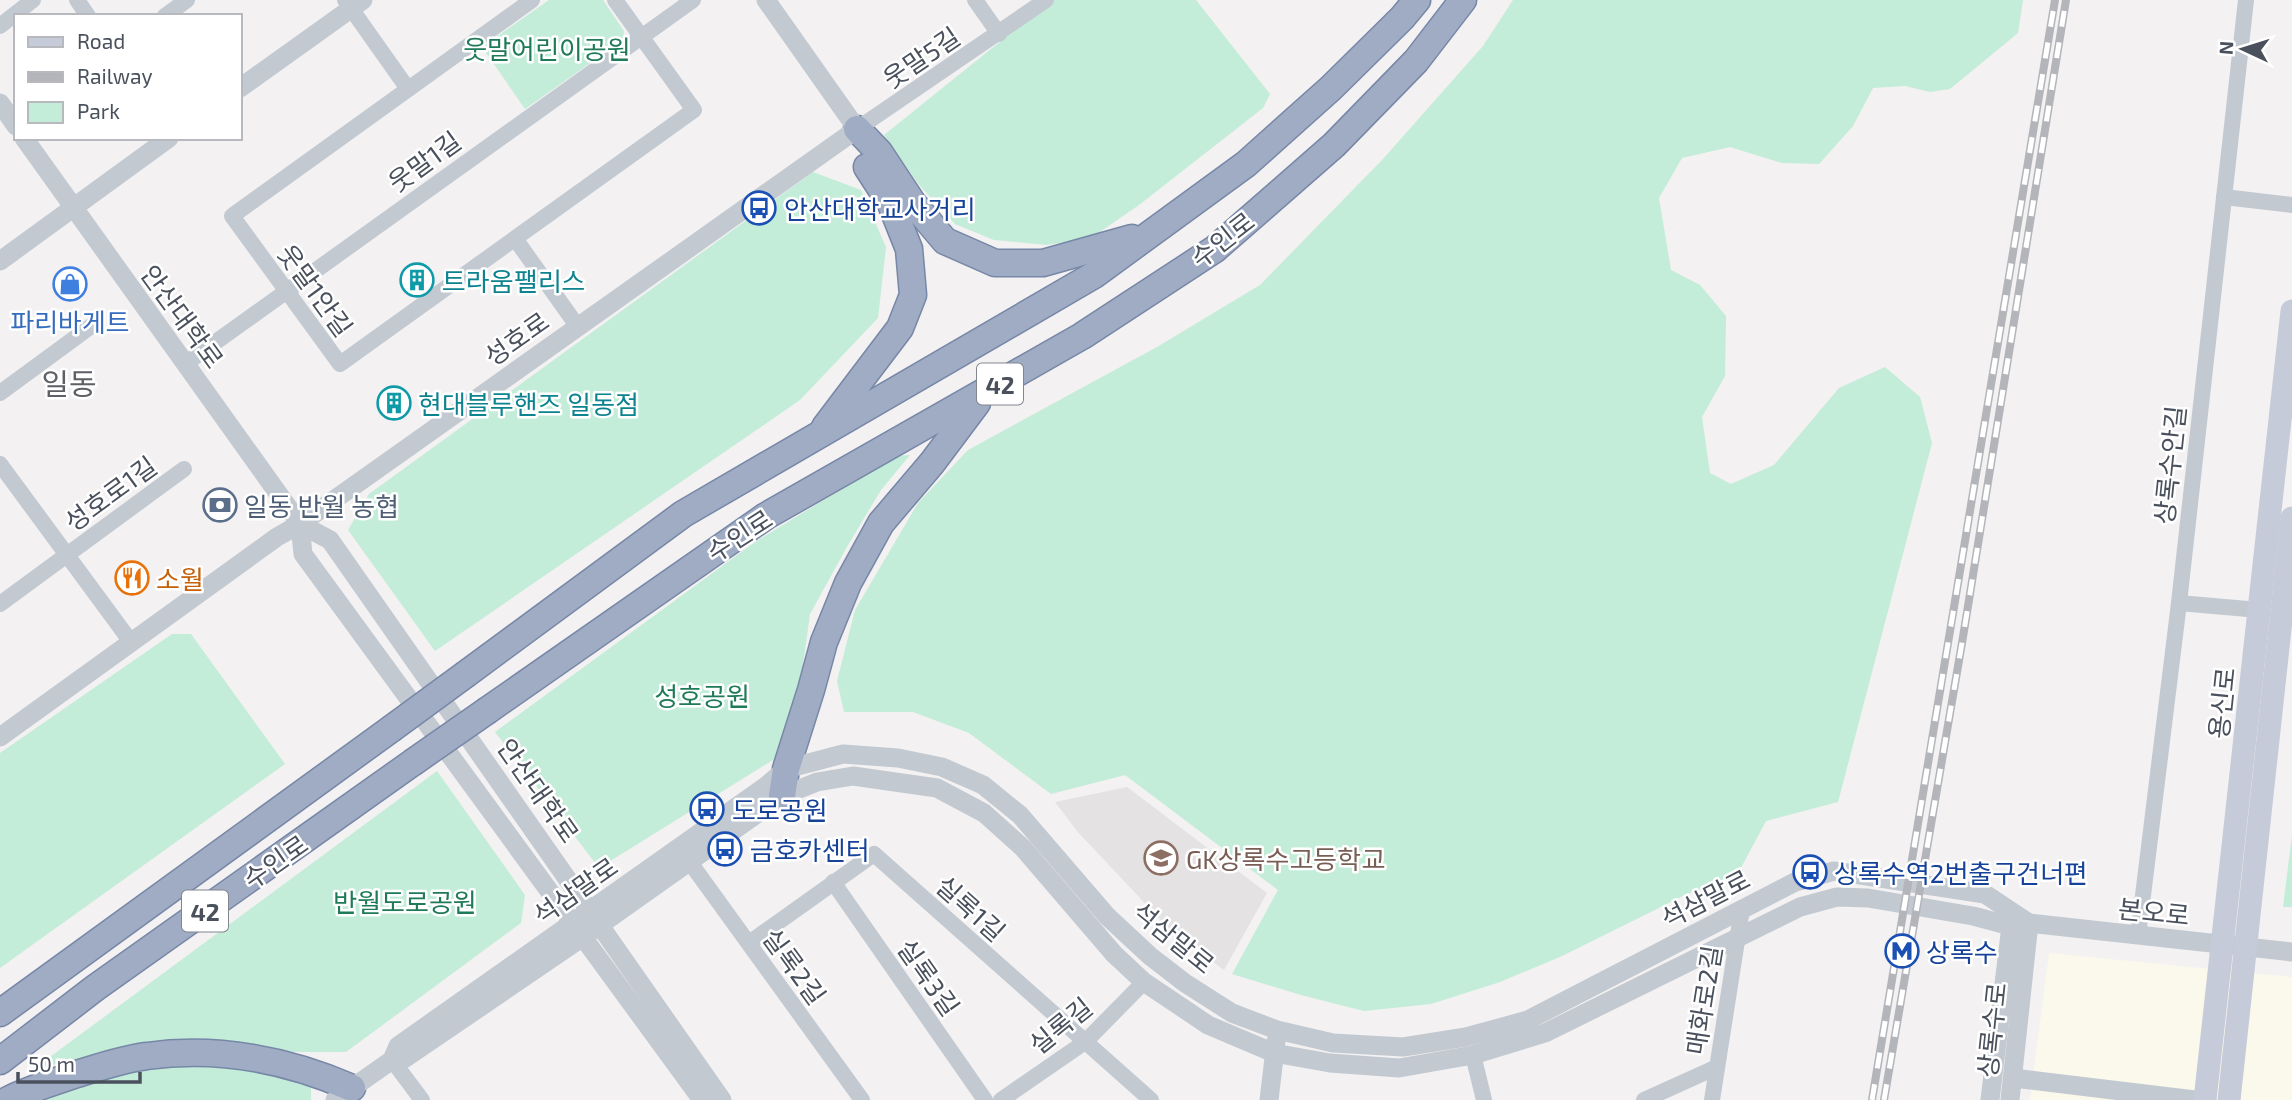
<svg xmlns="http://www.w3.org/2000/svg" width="2292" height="1100" font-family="'Exo 2','Noto Sans KR',sans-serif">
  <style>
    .commercial { fill: #fbf9ec }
    .education { fill: #e4e2e2 }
    .green { fill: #c3ecd9 }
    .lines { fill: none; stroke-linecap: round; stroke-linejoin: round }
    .trunk-casing { stroke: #7787a7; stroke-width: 29 }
    .minor { stroke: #c2c9d1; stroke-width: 16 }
    .tertiary { stroke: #c2c9d1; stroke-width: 19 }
    .secondary { stroke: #c5cbd8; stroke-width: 23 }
    .trunk { stroke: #a0acc4; stroke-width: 26 }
    .rail-casing { stroke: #b3b5ba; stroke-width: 8 }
    .rail { stroke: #fff; stroke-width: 5; stroke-dasharray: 16; stroke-linecap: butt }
    .trunk-bridge-casing { stroke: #7787a7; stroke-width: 29; stroke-linecap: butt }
    .trunk-bridge { stroke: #a0acc4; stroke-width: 26 }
    .labels { text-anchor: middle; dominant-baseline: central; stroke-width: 5; stroke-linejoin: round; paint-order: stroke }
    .shield { fill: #fff; stroke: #80858e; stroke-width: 2 }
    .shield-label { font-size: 24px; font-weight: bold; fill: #4a515d }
    .park-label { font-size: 26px; fill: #1f7a59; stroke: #fff }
    .street-label { font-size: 26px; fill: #4a515d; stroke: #fff }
    .transit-label { font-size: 26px; fill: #164399; stroke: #fff; text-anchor: start }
    .culture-label { font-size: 26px; fill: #0d838f; stroke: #fff; text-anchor: start }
    .shop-label { font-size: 26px; fill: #366cbe; stroke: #fff }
    .service-label { font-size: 26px; fill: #4e5e75; stroke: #fff; text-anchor: start }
    .food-label { font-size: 26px; fill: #c56008; stroke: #fff; text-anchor: start }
    .education-label { font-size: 26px; fill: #785e54; stroke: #fff; text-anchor: start }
    .quarter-label { font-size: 30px; fill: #5d6065; stroke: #fff }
  </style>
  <rect width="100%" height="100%" fill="#f3f1f1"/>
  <polygon class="commercial" points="2049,953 2292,977 2292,1100 2030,1100"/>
  <polygon class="education" points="1127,787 1267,893 1224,970 1171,931 1077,831 1055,802"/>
  <g class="green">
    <polygon points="549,0 603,0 624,31 623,40 525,109 482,47"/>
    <polygon points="1052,0 1196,0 1270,94 1263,108 1139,205 1091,238 1047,245 994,240 955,224 920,186 884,135"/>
    <polygon points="1513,0 2023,0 2018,33 1950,89 1930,92 1905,86 1873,88 1853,126 1819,164 1782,163 1730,147 1682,158 1659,198 1671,270 1700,285 1726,316 1725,376 1702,417 1710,473 1731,484 1774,465 1839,388 1885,367 1920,397 1932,443 1838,802 1766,821 1736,877 1687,894 1562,956 1500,982 1431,1004 1364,1011 1301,995 1232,974 1278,890 1125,775 1051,794 969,733 913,712 844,712 837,681 855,610 918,503 968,450 1157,347 1260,285 1383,159 1483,46"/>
    <polygon points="813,172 861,190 886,247 878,318 800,400 435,651 348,530 369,494"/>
    <polygon points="910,455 881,490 848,545 810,614 795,723 773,760 599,868 495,732 755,542 896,456"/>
    <polygon points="172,634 191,634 285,764 0,968 0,753"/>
    <polygon points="437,771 525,895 521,923 346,1052 285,1052 175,1043 35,1068"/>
    <polygon points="2292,835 2292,907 2283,907"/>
    <polygon points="201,1059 311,1078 311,1100 39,1100 97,1074"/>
  </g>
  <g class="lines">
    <defs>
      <g id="trunk">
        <polyline points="857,129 879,152 912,202 945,241 995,263 1043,263 1132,238"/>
        <polyline points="825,427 900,328 913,295 909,249 891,204 867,167"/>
        <polyline points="466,674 683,514 1094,275 1246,164 1331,88 1402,18 1417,0"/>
        <polyline points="488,710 766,516 1082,336 1215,249 1334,145 1416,61 1463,0"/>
        <polyline points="782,796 786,769 811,690 824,642 848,583 881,523 932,463 977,403"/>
        <polyline points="0,1013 391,729"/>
        <polyline points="0,1061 95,988 412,763"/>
        <path d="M8 1100C29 1089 51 1083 74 1075 97 1068 122 1059 147 1056 217 1046 288 1060 352 1088"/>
      </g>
    </defs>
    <use href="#trunk" class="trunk-casing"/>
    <g class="minor">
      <polyline points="77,0 88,16"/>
      <polyline points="345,0 408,89"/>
      <polyline points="532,0 232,216 340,364 694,110 615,0"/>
      <polyline points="975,0 999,34"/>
      <polyline points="165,16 187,0"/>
      <polyline points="0,26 33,0"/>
      <polyline points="857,129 1046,0"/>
      <polyline points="2224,197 2292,205"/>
      <polyline points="516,240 578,327"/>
      <polyline points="185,364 693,0"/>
      <polyline points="0,393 94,324"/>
      <polyline points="0,464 131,642"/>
      <polyline points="2179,603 2259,610"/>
      <polyline points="0,604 184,469"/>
      <polyline points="689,861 862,1100"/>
      <polyline points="833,882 985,1100"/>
      <polyline points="2138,936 2179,603 2246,0"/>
      <polyline points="749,943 874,854 1151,1100"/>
      <polyline points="1473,1055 1484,1100"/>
      <polyline points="392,1060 422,1100"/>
      <polyline points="1001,1100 1085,1042 1144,982"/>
      <polyline points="1644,1100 1717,1067"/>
      <polyline points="1712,1100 1742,909"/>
    </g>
    <g class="tertiary">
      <polyline points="240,88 363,0"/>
      <polyline points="0,103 16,126"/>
      <polyline points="24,138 300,524 330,540 722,1100"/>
      <polyline points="0,261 169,138"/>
      <polyline points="300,524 303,554 702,1100"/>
      <polyline points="0,737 277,537 300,524 857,129 766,0"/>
      <polyline points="392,1060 398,1046 766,786 786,769 843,754 898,758 942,767 983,785 1020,815 1107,916 1150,956 1185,983 1232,1013 1277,1030 1333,1043 1403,1047 1466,1037 1528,1020 1795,882 1834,871 1985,894 2029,923 2010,1100"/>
      <polyline points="2013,1078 2195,1100"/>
      <polyline points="335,1100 392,1060 404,1059 583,937 782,796 817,782 853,776 937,788 984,813 1023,848 1114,954 1144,982 1208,1025 1274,1053 1330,1063 1399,1068 1473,1055 1545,1033 1800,907 1837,897 1868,898 1973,916 2011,926 2029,923 2292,952"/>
      <polyline points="1269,1100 1276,1041"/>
      <polyline points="1990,1100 2011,926"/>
    </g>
    <g class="secondary">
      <polyline points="2205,1100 2292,311"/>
      <polyline points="2229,1100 2292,518"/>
    </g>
    <use href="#trunk" class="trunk"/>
    <defs>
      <g id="rail">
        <polyline points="1872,1100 2055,0"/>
        <polyline points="1884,1100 1963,637 2066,0"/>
      </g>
    </defs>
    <use href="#rail" class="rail-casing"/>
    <use href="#rail" class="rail"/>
    <defs>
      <g id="trunk-bridge">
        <polyline points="391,729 466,674"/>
        <polyline points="412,763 488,710"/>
      </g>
    </defs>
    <use href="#trunk-bridge" class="trunk-bridge-casing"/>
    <use href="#trunk-bridge" class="trunk-bridge"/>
  </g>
  <defs>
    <symbol id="bus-ring" viewBox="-11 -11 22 22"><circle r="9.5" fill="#fff" stroke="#1a4fb4" stroke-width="1.5"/><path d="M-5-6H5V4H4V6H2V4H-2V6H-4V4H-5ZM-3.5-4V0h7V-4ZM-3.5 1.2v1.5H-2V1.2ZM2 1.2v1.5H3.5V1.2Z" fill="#1a4fb4"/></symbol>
    <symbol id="building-ring" viewBox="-11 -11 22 22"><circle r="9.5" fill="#fff" stroke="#0f9aa8" stroke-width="1.5"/><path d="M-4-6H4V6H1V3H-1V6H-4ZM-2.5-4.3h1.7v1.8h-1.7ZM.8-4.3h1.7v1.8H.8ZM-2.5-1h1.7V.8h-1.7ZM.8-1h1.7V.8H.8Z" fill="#0f9aa8"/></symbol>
    <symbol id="shop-ring" viewBox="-11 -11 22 22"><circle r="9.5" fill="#fff" stroke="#3f7fe0" stroke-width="1.5"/><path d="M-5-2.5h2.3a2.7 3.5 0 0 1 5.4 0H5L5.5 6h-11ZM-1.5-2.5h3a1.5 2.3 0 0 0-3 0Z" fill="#3f7fe0"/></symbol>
    <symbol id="bank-ring" viewBox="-11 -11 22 22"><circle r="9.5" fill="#fff" stroke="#5c6f8a" stroke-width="1.5"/><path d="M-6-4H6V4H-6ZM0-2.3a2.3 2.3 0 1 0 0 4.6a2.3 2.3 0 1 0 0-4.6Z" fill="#5c6f8a"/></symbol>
    <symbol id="restaurant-ring" viewBox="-11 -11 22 22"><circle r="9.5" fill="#fff" stroke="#e8710a" stroke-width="1.5"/><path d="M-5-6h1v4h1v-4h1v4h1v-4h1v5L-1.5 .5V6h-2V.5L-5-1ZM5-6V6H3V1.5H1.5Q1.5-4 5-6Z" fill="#e8710a"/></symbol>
    <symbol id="school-ring" viewBox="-11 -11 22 22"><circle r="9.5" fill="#fff" stroke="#8d6e63" stroke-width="1.5"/><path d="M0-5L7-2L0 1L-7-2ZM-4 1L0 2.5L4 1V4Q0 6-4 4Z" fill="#8d6e63"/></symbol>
    <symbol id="metro-ring" viewBox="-11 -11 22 22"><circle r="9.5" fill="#fff" stroke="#1a4fb4" stroke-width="1.5"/><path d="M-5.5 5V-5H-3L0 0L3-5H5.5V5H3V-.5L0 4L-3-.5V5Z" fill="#1a4fb4"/></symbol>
  </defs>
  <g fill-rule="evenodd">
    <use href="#bus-ring" x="740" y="189" width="38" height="38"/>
    <use href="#building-ring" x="398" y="261" width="38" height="38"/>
    <use href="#shop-ring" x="51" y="265" width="38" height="38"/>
    <use href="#building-ring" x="375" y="384" width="38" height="38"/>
    <use href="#bank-ring" x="201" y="486" width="38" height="38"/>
    <use href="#restaurant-ring" x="113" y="559" width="38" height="38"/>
    <use href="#bus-ring" x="688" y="790" width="38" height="38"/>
    <use href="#bus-ring" x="706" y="830" width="38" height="38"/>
    <use href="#school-ring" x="1142" y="839" width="38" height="38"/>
    <use href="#bus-ring" x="1791" y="853" width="38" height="38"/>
    <use href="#metro-ring" x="1883" y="932" width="38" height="38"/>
  </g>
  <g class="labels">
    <g class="shield">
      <rect x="977" y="363.5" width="46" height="41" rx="5"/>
      <rect x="182" y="890.5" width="46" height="41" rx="5"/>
    </g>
    <g class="shield-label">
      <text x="1000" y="384">42</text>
      <text x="205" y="911">42</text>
    </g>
    <g class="park-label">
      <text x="547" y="48">웃말어린이공원</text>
      <text x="702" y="695">성호공원</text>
      <text x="405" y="901">반월도로공원</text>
    </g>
    <g class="street-label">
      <text transform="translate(921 57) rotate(-34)">웃말5길</text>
      <text transform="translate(424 161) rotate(-36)">웃말1길</text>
      <text transform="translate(1222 239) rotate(-38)">수인로</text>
      <text transform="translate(316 290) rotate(54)">웃말1안길</text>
      <text transform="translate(183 316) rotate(54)">안산대학로</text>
      <text transform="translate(516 338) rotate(-35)">성호로</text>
      <text transform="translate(2169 465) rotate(-84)">상록수안길</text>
      <text transform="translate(110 493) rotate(-36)">성호로1길</text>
      <text transform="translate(739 535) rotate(-33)">수인로</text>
      <text transform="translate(2221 703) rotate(-84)">용신로</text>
      <text transform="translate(539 790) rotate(55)">안산대학로</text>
      <text transform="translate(275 861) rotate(-35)">수인로</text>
      <text transform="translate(575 890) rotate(-35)">석삼말로</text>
      <text transform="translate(1705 898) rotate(-27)">석삼말로</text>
      <text transform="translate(971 908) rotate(42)">실록1길</text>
      <text transform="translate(2154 911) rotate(6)">본오로</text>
      <text transform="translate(1174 937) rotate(39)">석삼말로</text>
      <text transform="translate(795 966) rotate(54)">실록2길</text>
      <text transform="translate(929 977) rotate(55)">실록3길</text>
      <text transform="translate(1703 1000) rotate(-81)">매화로2길</text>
      <text transform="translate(1060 1025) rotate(-39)">실록길</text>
      <text transform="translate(1991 1030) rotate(-84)">상록수로</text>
    </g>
    <g class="transit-label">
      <text x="784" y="208">안산대학교사거리</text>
      <text x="732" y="809">도로공원</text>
      <text x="750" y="849">금호카센터</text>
      <text x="1834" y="872">상록수역2번출구건너편</text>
      <text x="1926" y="951">상록수</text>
    </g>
    <g class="culture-label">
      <text x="442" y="280">트라움팰리스</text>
      <text x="418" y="403">현대블루핸즈 일동점</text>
    </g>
    <g class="shop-label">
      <text x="70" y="321">파리바게트</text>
    </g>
    <g class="service-label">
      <text x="244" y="505">일동 반월 농협</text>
    </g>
    <g class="food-label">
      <text x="156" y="578">소월</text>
    </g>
    <g class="education-label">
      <text x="1186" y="858">GK상록수고등학교</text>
    </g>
    <g class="quarter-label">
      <text x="69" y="383">일동</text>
    </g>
  </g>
  <rect x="14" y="14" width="228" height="126" fill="#ffffff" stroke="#b7b9be" stroke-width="2"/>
  <rect x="28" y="37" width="35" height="10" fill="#c5cbd8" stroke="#b7b9be" stroke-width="2"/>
  <text x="77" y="49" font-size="21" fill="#4a515d">Road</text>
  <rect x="28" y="72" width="35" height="10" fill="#b3b5ba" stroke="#b7b9be" stroke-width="2"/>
  <text x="77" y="84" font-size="21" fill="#4a515d">Railway</text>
  <rect x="28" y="102" width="35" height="21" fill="#c3ecd9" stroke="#b7b9be" stroke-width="2"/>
  <text x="77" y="119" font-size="21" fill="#4a515d">Park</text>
  <g transform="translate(2243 49) rotate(274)" stroke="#ffffff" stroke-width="5" paint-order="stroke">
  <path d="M0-5L12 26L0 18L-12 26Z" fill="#4a515d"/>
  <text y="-10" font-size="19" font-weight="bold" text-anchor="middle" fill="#4a515d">N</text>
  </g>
  <path d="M18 1072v10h122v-10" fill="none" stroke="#4a515d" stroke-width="3.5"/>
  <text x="28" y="1072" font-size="21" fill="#4a515d" stroke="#ffffff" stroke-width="5" paint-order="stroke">50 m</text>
</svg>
